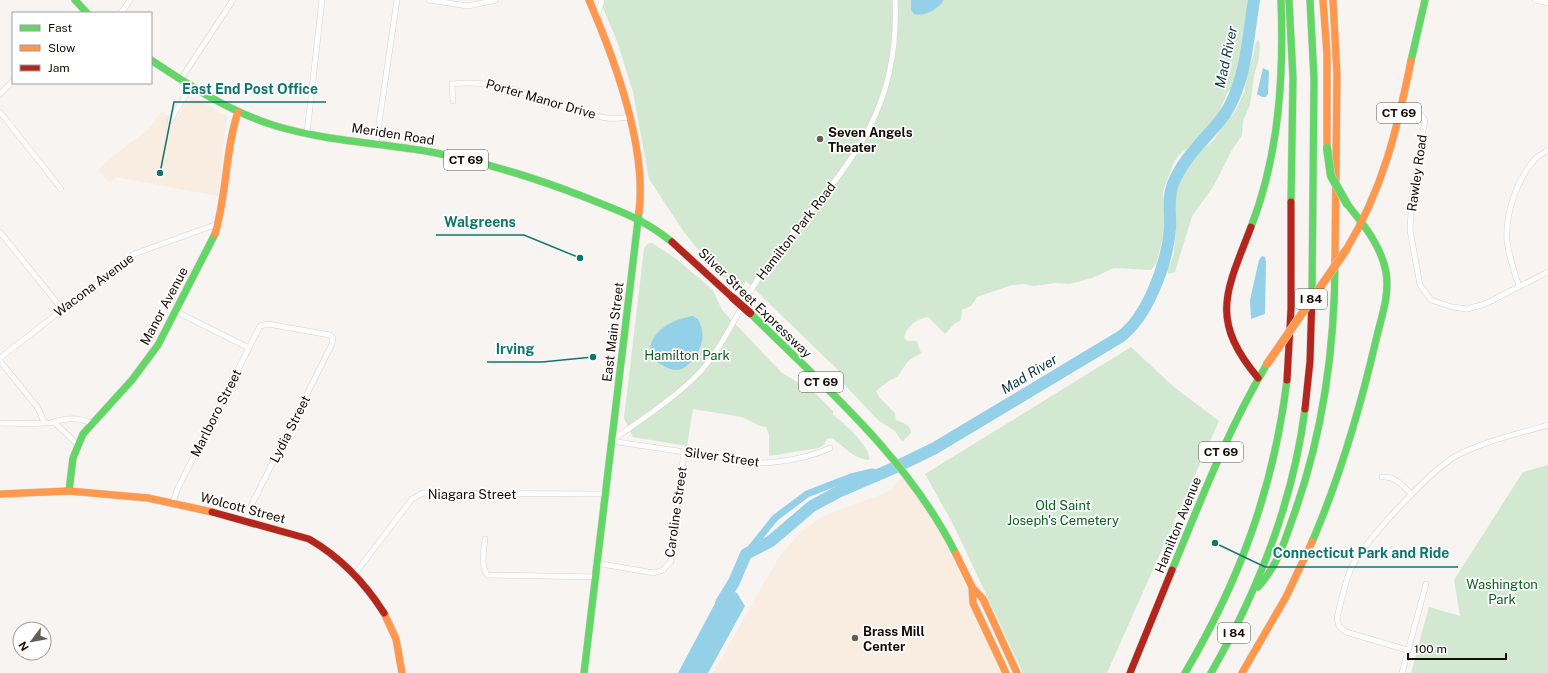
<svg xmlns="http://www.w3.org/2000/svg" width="1548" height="673" font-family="'Public Sans',sans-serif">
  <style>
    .built { fill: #f9ece1 }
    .green { fill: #d2e8d1 }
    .water { fill: #94d0e7 }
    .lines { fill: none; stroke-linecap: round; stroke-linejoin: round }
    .canal { stroke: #94d0e7; stroke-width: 7 }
    .river { stroke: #94d0e7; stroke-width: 12 }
    .street-casing { stroke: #d9d2cc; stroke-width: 6 }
    .fast-casing { stroke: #d9d2cc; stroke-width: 8 }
    .slow-casing { stroke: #d9d2cc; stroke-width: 8 }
    .jam-casing { stroke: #d9d2cc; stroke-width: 8 }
    .street { stroke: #fefdfd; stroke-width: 5 }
    .fast { stroke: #63d668; stroke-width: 7 }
    .slow { stroke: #ff974d; stroke-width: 7 }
    .jam { stroke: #b3261e; stroke-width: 7 }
    .fast-bridge-casing { stroke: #d9d2cc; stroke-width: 9; stroke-linecap: butt }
    .slow-bridge-casing { stroke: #d9d2cc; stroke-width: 9; stroke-linecap: butt }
    .jam-bridge-casing { stroke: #d9d2cc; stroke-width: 9; stroke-linecap: butt }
    .fast-bridge { stroke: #63d668; stroke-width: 8 }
    .slow-bridge { stroke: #ff974d; stroke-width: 8 }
    .jam-bridge { stroke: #b3261e; stroke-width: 8 }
    .poi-dot { fill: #645d57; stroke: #fff; stroke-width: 1.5 }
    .labels { text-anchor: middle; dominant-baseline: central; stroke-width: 3.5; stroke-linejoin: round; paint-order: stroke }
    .shield { fill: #fff; stroke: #5b544f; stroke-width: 1 }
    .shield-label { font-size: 12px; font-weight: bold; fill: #150b04 }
    .street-label { font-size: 13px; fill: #150b04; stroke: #fff }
    .poi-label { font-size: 13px; font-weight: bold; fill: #150b04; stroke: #fff; text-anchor: start }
    .park-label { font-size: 13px; fill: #07611f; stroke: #fff }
    .water-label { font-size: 14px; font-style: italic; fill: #0b3442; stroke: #fff }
    .leader { fill: none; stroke: #0f766e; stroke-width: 1.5 }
    .callout-dot { fill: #0f766e; stroke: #fff; stroke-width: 1.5 }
    .callout-label { font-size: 14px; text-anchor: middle; font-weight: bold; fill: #0f766e; stroke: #fff; stroke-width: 3.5; stroke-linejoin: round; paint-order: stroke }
  </style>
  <rect width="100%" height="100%" fill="#f7f4f2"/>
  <g class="built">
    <polygon points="191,96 227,116 218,196 116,177 110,183 98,170 117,153 149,129 161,112 175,120"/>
    <polygon points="903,476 941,534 1007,673 713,673 779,557 800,533 814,522 826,515 888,492"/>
  </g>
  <g class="green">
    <path d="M604 0H1254C1251 32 1250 64 1235 94L1230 90 1227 93 1219 113 1206 132 1179 155 1174 162 1163 191 1165 229 1160 249 1156 264 1151 270 1114 268 1092 278 1069 284 1055 283 1034 286 1024 284 1012 285 977 297 971 306 962 310 961 320 954 324 945 334 928 317C917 318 906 327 904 338L908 341H917L921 353 908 361 897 377 890 380 876 391 879 397 895 413 896 420C902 423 911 424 911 433L903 441 900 439 895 431 878 420 838 378 839 371 746 281 742 288 739 289 729 279H725L708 262 684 232 649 179 633 92 617 41 600 1Z"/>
    <polygon points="1258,40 1260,43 1259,58 1254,76 1250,105 1243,121 1242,135 1232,150 1213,187 1192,216 1175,272 1168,274 1167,270 1173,257 1176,231 1173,199 1191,159 1214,140 1222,127 1236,110 1245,90 1246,74 1254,54 1255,44"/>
    <path d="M652 243 675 258 713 290 722 310 782 373 813 391 833 411V415C842 421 873 449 869 460 853 459 844 446 832 438L827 439 824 445 819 448 769 456V434L766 427 760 426 742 417 693 409 687 446 633 437 624 418 644 249 647 244Z"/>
    <polygon points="1131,347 1174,387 1219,421 1107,673 1023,673 954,526 925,474"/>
    <polygon points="1548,465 1548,673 1411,673 1429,607 1460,616 1454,580 1523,472"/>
  </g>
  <g class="water">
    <path d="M911 0H944C938 9 925 17 914 14L911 10Z"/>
    <polygon points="1263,68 1269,71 1268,94 1266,97 1262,97 1257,94"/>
    <polygon points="1262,256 1265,257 1266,262 1265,314 1251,319 1250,300 1259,260"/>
    <path d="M693 316 698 319C701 325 704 334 702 341 700 351 689 370 676 370 671 370 666 367 662 365 656 362 652 357 650 350 652 329 674 319 693 316Z"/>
    <polygon points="729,589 737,593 745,606 708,673 678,673 720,594 722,591"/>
  </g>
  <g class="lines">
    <polyline class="canal" points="747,553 775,518 807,494 851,477 872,472 882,474"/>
    <path class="river" d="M721 603 734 582 746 554 771 541 812 506 838 492 896 467 935 448 1120 337C1148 317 1167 263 1170 229 1171 214 1167 199 1173 184 1185 154 1207 139 1225 114 1246 82 1248 37 1254 0"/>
    <defs>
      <g id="street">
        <polyline points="429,0 468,6 496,0"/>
        <polyline points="1535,0 1548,3"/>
        <polyline points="121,13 130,0"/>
        <polyline points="597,17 602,0"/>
        <polyline points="181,79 233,0"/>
        <polyline points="0,94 13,81"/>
        <path d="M453 101 452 84C506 77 554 108 606 118 614 119 623 118 631 117"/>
        <polyline points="1401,104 1418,112 1425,120 1412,194 1410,230 1420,285 1431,300 1452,307 1467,309 1485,304 1548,272"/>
        <polyline points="0,112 61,189"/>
        <polyline points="170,121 191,86"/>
        <polyline points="307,133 322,0"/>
        <polyline points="376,144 397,0"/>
        <polyline points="0,232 62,309"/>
        <path d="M1519 286C1514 271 1509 257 1507 241 1505 214 1517 179 1535 159 1539 155 1544 153 1548 150"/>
        <polyline points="177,312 249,348"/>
        <polyline points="0,358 134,254 220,223"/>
        <polyline points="0,361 38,408 44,422"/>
        <polyline points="54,422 78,445"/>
        <path d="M0 423C11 423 45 425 54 422 67 418 78 417 91 423"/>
        <path d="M611 441C640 421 684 392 706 365 730 336 743 298 766 267 835 176 901 126 895 0"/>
        <path d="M611 441 758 463C779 463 812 457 830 448"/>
        <path d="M1382 477C1396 476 1403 486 1412 495"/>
        <polyline points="173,502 177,490 260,326 268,324 330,335 333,338 332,344 249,510 245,521"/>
        <path d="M485 539C484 549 480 568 488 575L595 577"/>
        <polyline points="596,563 654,573 663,570 671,561 684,452"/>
        <polyline points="354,575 412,499 423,493 605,494"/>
        <path d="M1407 650 1346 632 1339 626 1337 618C1341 602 1344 586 1350 571 1360 545 1432 469 1456 456 1484 441 1518 434 1548 425"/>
        <polyline points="1402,673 1426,584"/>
      </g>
      <g id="fast">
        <polyline points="75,0 87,13"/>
        <polyline points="1289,0 1293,78 1291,202"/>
        <polyline points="1310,0 1314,79 1312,295"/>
        <path d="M151 60C190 86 230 112 276 126 326 141 379 143 431 152 484 162 536 178 587 198 621 212 642 218 672 242"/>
        <polyline points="1411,61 1425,0"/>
        <path d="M1251 227C1279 155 1284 77 1281 0"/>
        <path d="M750 313C825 387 908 458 956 554"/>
        <polyline points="69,491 73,458 83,434 132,380 158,345 215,234"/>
        <path d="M1312 542C1340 477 1360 409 1376 340 1381 318 1390 295 1386 272 1381 245 1363 224 1347 204"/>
        <path d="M1172 570C1201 500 1228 429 1267 364"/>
        <path d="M1258 587C1276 568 1284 544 1292 520 1323 436 1335 349 1335 260"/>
        <polyline points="584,673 639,212"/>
        <path d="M1185 673C1240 580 1274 487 1287 380"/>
        <path d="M1211 673C1258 591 1293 503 1305 409"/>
      </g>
      <g id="slow">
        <path d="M589 0C615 60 647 146 639 212"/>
        <polyline points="1323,0 1327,54 1327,148"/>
        <polyline points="1333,0 1337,75 1335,260"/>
        <path d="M215 234C227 194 225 151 238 112"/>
        <path d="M1346 250C1383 189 1397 130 1411 61"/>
        <polyline points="0,494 69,491 148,498 212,512"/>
        <polyline points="956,554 972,587 973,603 1006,673"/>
        <polyline points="972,587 983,599 1017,673"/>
        <polyline points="384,613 396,639 402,673"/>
        <polyline points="1242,673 1286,597 1312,542"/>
      </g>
      <g id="jam">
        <path d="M1251 227C1226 292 1209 319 1258 378"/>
        <polyline points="672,242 733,298"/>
        <polyline points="1287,380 1291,309 1291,202"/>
        <polyline points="1305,409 1310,361 1312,295"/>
        <path d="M212 512 309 539C340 557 365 583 384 613"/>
        <polyline points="1130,673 1172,570"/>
      </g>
    </defs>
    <use href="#street" class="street-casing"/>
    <use href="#fast" class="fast-casing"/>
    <use href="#slow" class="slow-casing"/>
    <use href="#jam" class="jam-casing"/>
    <use href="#street" class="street"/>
    <use href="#fast" class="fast"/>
    <use href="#slow" class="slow"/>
    <use href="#jam" class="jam"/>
    <defs>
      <polyline id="fast-bridge" points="1327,148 1331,176 1347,204"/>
      <polyline id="slow-bridge" points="1267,364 1346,250"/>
      <polyline id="jam-bridge" points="733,298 750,313"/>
    </defs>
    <use href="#fast-bridge" class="fast-bridge-casing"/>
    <use href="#slow-bridge" class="slow-bridge-casing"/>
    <use href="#jam-bridge" class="jam-bridge-casing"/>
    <use href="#fast-bridge" class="fast-bridge"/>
    <use href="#slow-bridge" class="slow-bridge"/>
    <use href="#jam-bridge" class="jam-bridge"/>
  </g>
  <g class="poi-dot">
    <circle cx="820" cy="139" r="4"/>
    <circle cx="855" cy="638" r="4"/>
  </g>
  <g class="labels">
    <g class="shield">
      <rect x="1377" y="103" width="44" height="20" rx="3"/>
      <rect x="444" y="150" width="44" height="20" rx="3"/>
      <rect x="1295" y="289" width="32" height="20" rx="3"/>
      <rect x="799" y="372" width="44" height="20" rx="3"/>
      <rect x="1199" y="442" width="44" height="20" rx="3"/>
      <rect x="1218" y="623" width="32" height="20" rx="3"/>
    </g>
    <g class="shield-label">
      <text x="1399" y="113">CT 69</text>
      <text x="466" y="160">CT 69</text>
      <text x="1311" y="299">I 84</text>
      <text x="821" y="382">CT 69</text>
      <text x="1221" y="452">CT 69</text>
      <text x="1234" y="633">I 84</text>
    </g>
    <g class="street-label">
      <text transform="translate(541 99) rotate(16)">Porter Manor Drive</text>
      <text transform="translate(393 134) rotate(9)">Meriden Road</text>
      <text transform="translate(1417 173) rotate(-82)">Rawley Road</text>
      <text transform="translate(796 231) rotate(-52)">Hamilton Park Road</text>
      <text transform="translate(94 285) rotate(-37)">Wacona Avenue</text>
      <text transform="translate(755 303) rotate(44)">Silver Street Expressway</text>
      <text transform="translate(164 306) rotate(-62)">Manor Avenue</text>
      <text transform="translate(613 332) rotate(-83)">East Main Street</text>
      <text transform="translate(216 413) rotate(-63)">Marlboro Street</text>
      <text transform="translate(290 429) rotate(-63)">Lydia Street</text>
      <text transform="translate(722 457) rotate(8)">Silver Street</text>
      <text x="472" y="494">Niagara Street</text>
      <text transform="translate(243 508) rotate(15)">Wolcott Street</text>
      <text transform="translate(676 512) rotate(-82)">Caroline Street</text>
      <text transform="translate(1178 525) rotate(-68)">Hamilton Avenue</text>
    </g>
    <g class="poi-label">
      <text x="828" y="132">Seven Angels<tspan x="828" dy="15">Theater</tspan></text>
      <text x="863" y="631">Brass Mill<tspan x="863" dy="15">Center</tspan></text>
    </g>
    <g class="park-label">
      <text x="687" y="355">Hamilton Park</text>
      <text x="1063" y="505">Old Saint<tspan x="1063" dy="15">Joseph's Cemetery</tspan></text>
      <text x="1502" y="584">Washington<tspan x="1502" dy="15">Park</tspan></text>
    </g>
    <g class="water-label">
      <text transform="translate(1226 57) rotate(-78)">Mad River</text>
      <text transform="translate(1029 374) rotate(-31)">Mad River</text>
    </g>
  </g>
  <path class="leader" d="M160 173L174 102H326M580 258L524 235H436M593 357L542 362H487M1215 543L1265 567H1458"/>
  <g class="callout-dot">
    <circle cx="160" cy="173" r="4"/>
    <circle cx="580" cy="258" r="4"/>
    <circle cx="593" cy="357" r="4"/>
    <circle cx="1215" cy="543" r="4"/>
  </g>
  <g class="callout-label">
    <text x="250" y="94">East End Post Office</text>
    <text x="480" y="227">Walgreens</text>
    <text x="515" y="354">Irving</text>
    <text x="1361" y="558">Connecticut Park and Ride</text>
  </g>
  <rect x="12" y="12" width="140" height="72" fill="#ffffff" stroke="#a19d9b"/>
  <rect x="20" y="25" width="20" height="6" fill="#63d668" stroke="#a19d9b"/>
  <text x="48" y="32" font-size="12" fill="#150b04">Fast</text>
  <rect x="20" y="45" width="20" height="6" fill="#ff974d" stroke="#a19d9b"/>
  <text x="48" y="52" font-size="12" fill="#150b04">Slow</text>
  <rect x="20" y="65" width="20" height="6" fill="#b3261e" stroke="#a19d9b"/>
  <text x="48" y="72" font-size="12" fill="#150b04">Jam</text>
  <g transform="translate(32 641) rotate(238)"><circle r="19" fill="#ffffff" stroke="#a19d9b"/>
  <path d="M0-3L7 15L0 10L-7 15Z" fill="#645d57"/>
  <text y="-6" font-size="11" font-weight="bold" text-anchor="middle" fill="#150b04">N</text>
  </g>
  <path d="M1408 653v6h98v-6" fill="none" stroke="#150b04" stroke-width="2"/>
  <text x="1414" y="653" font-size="12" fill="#150b04" stroke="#ffffff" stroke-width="3" paint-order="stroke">100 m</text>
</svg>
